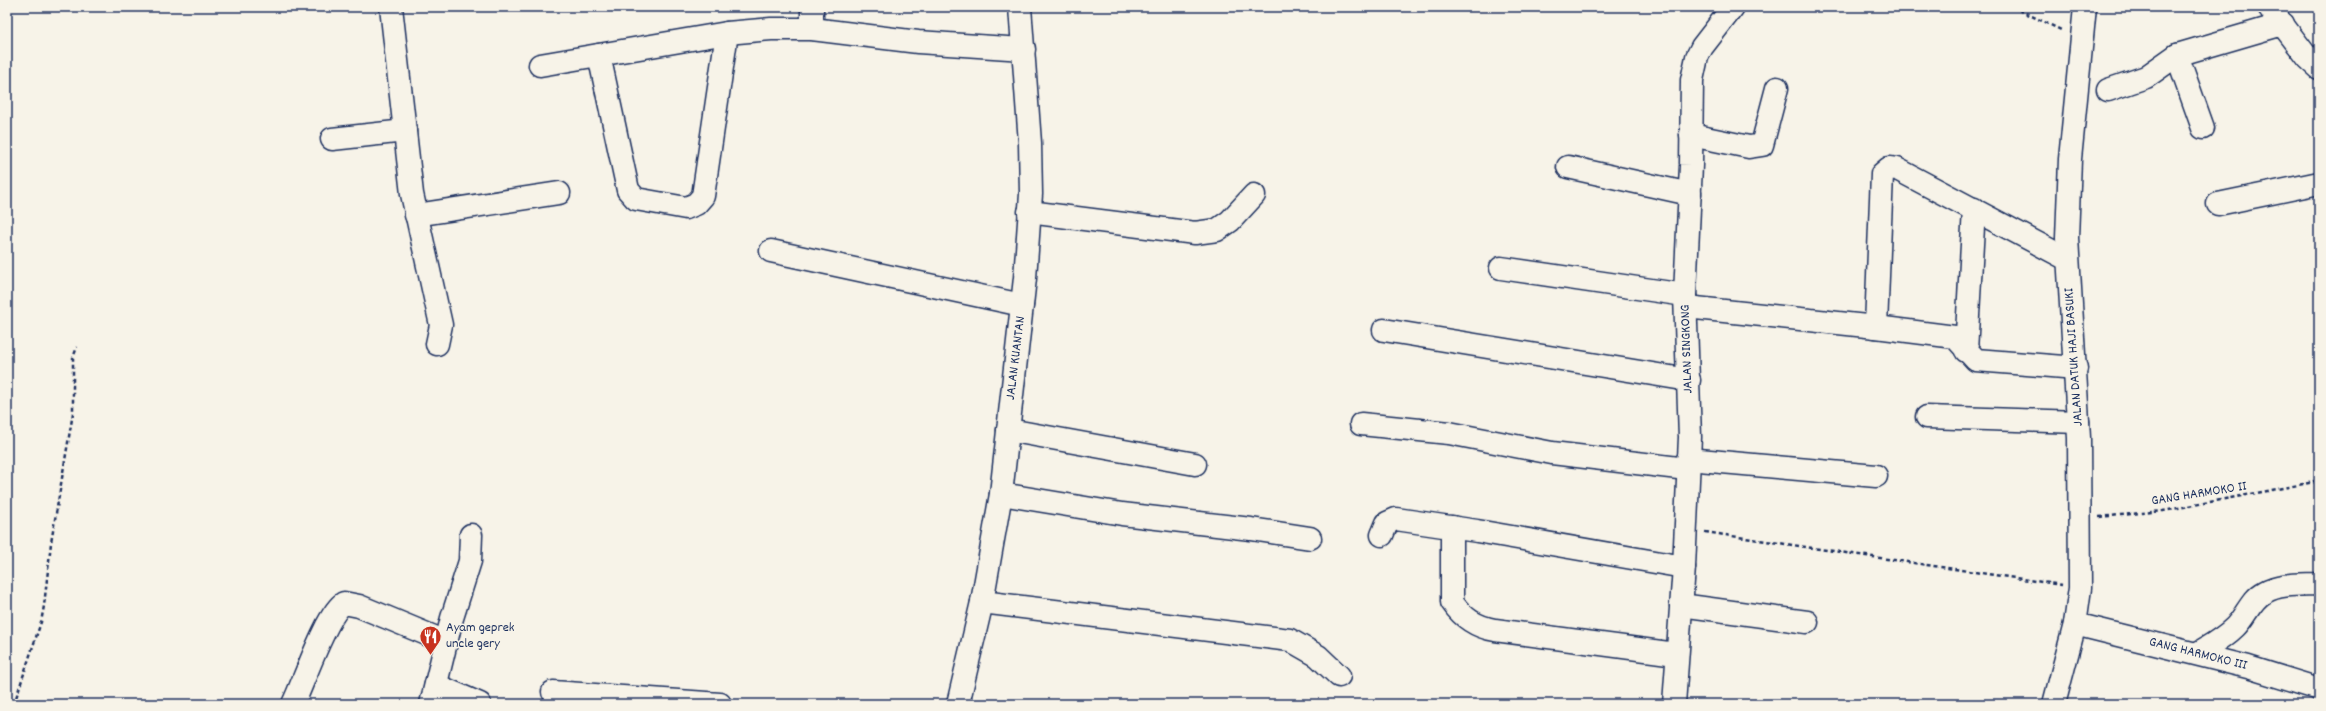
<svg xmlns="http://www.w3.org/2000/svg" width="2326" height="711" font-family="Dekko,sans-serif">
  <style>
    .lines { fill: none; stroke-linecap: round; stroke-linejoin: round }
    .minor-casing { stroke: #1b2f5e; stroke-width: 25 }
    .path { stroke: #1b2f5e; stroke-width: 2.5; stroke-dasharray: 4 3; stroke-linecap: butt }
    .minor { stroke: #f7f3e8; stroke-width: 22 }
    .labels { text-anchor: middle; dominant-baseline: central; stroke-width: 3; stroke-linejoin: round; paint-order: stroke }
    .street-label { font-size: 14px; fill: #1b2f5e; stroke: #f7f3e8 }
    .poi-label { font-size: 14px; fill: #1b2f5e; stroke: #f7f3e8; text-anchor: start }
  </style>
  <rect width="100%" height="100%" fill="#f7f3e8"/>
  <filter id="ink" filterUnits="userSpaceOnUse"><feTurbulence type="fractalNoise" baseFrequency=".025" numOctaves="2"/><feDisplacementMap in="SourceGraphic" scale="8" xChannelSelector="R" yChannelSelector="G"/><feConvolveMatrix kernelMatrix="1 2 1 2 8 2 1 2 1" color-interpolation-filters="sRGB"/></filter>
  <g filter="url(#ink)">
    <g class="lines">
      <defs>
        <g id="minor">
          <polyline points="391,7 412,194 441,325 437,344"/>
          <polyline points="2269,7 2308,58 2319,68"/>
          <polyline points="812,29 812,7"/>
          <polyline points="599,55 628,190 636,199 686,208 696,204 703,196 727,33"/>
          <polyline points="2177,55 2203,128"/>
          <polyline points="540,65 727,33 771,29 812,29 918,42 1024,49"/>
          <polyline points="2108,90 2146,77 2177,55 2283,24"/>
          <polyline points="1691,135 1749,147 1762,145 1777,88"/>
          <polyline points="332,139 405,131"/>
          <polyline points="1568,167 1690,194"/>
          <polyline points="2218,204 2319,183"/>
          <polyline points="1029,212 1195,233 1217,230 1230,221 1254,195"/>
          <polyline points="416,215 559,193"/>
          <polyline points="771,251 1022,305"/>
          <polyline points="1501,268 1685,295"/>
          <polyline points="1686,307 1876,327 1882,174 1889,168 1897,169 2067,259"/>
          <polyline points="1876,327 1955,337 1976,360 2076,368"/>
          <polyline points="1384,330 1689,380"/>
          <polyline points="1966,351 1974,209"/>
          <polyline points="1927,417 2078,422"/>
          <polyline points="1361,424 1449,433 1552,453 1687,469"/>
          <polyline points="1008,430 1195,464"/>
          <polyline points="1688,459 1876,476"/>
          <polyline points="1001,494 1122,514 1251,529 1310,538"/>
          <path d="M1452 527V602C1463 618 1476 627 1495 630L1676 654"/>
          <polyline points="1382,535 1387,523 1396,519 1477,531 1684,567"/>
          <polyline points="982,602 1290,640 1318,656 1339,676"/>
          <polyline points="1681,605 1807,622"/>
          <polyline points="2075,624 2248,667 2319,689"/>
          <path d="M2198 653C2211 645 2224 638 2235 627 2246 616 2251 599 2265 592 2280 583 2302 585 2319 584"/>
          <polyline points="436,685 480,704"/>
          <polyline points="553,692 720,704"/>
          <path d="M293 704C304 682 326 614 344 603L359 606 446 642"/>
          <polyline points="431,704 452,618 470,561 471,535"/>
          <polyline points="958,704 982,602 1001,494 1025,278 1031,194 1030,143 1020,7"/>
          <polyline points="1674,704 1684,567 1690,437 1685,295 1691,165 1692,80 1697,57 1702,47 1733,7"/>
          <polyline points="2054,704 2075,624 2080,588 2079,438 2067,238 2070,159 2085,7"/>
        </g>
      </defs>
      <use href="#minor" class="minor-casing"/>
      <g class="path">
        <polyline points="2013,7 2063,31"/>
        <polyline points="2099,517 2163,511 2319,481"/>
        <polyline points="1705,532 2062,585"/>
        <polyline points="14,704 41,622 44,606 51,543 73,413 73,358 77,347"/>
      </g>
      <use href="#minor" class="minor"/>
    </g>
  </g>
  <defs>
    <symbol id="restaurant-pin" viewBox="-11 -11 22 30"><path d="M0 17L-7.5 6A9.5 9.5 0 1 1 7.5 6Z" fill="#c8321e" stroke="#f7f3e8"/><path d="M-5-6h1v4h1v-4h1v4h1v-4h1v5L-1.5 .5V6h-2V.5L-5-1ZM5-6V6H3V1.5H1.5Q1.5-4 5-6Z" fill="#fff"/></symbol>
  </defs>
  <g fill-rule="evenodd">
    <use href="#restaurant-pin" x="418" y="624" width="25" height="34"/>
  </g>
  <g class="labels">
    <g class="street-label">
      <text transform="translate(1687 349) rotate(-92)">JALAN SINGKONG</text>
      <text transform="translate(2074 357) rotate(-94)">JALAN DATUK HAJI BASUKI</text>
      <text transform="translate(1016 358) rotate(-83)">JALAN KUANTAN</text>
      <text transform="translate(2199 494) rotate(-9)">GANG HARMOKO II</text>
      <text transform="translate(2198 654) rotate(14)">GANG HARMOKO III</text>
    </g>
    <g class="poi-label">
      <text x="446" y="628">Ayam geprek<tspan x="446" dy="16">uncle gery</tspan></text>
    </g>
  </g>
  <rect width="2326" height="711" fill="none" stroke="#f7f3e8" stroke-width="24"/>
  <rect x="12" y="12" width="2302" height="687" fill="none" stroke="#1b2f5e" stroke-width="1.5" filter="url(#ink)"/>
</svg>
